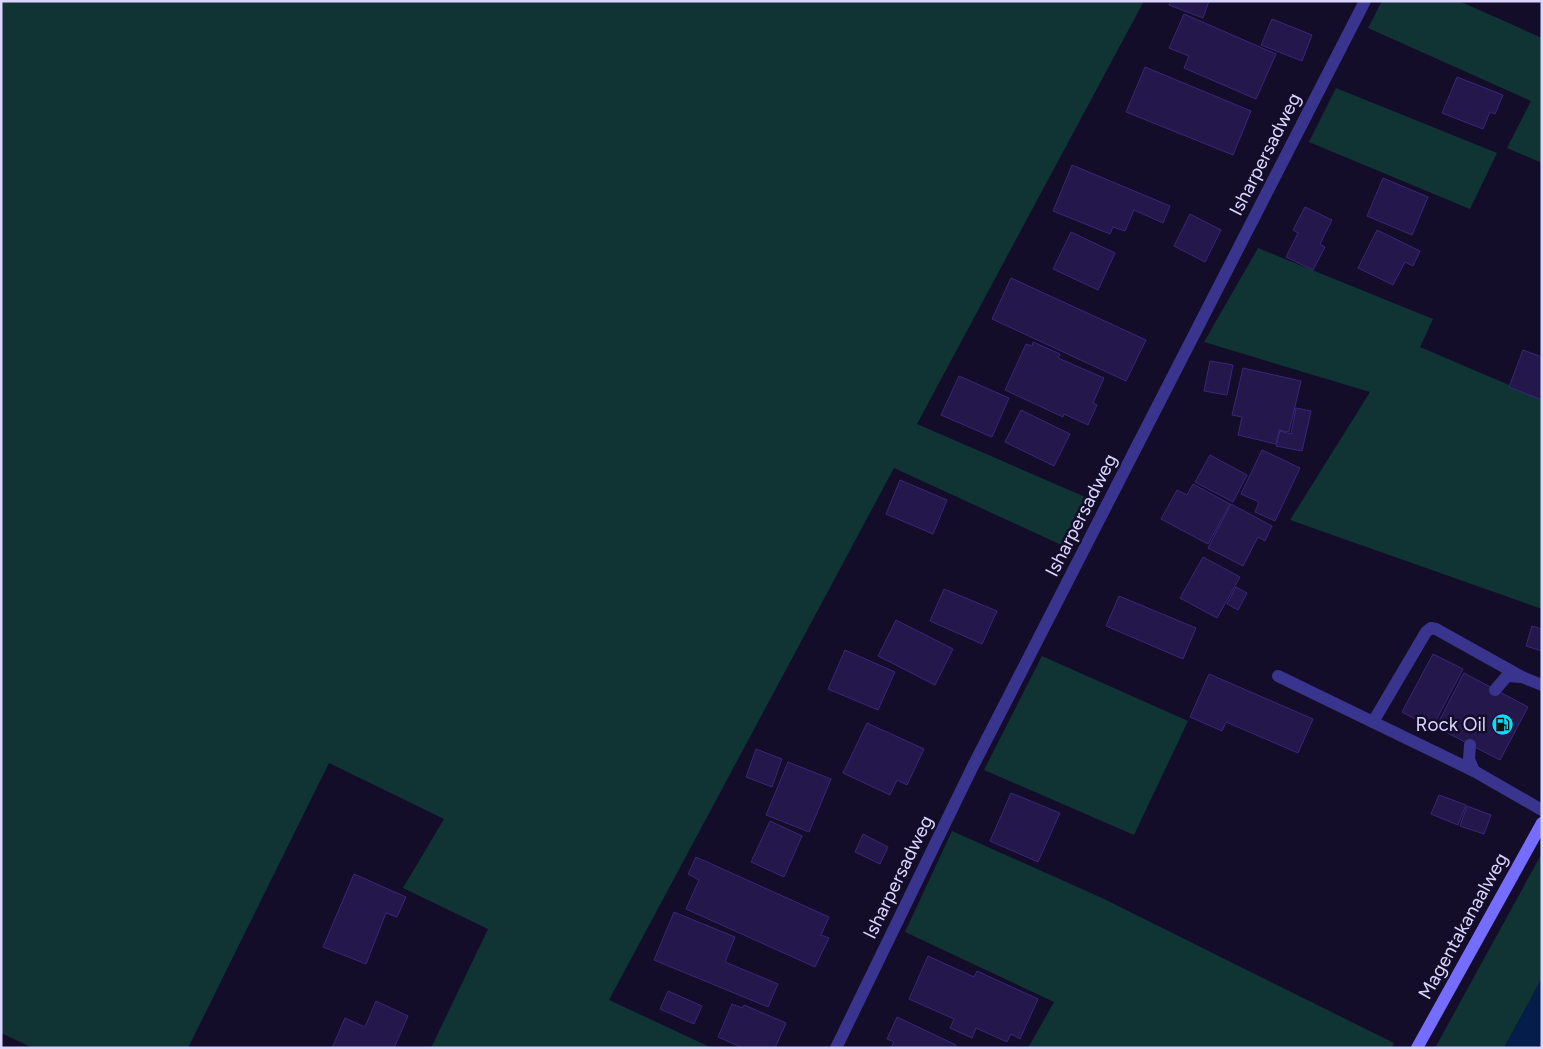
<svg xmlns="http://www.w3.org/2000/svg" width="1543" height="1049" font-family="Figtree,sans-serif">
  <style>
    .green { fill: #103434 }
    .water { fill: #051d4b }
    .building { fill: #23174c; stroke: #39277b }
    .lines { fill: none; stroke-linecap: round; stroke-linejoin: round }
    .lane { stroke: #39348d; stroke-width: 12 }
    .street { stroke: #39348d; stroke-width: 12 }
    .secondary { stroke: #746dff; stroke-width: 12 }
    .labels { text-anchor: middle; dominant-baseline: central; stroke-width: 5; stroke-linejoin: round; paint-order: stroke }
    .street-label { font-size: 19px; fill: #dbd6ff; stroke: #130d29 }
    .poi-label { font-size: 19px; fill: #dbd6ff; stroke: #130d29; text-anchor: end }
  </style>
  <rect width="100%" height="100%" fill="#130d29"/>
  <g class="green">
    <polygon points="1,1 1144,1 917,424 1092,500 1068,548 894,468 609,1000 712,1048 431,1048 488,929 403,888 444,819 329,763 188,1048 33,1048 1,1033"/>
    <polygon points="1382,1 1459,1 1542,38 1542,163 1507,148 1531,101 1368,28"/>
    <polygon points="1336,88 1497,153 1470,209 1309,142"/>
    <polygon points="1258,248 1433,319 1420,347 1542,399 1542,609 1290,520 1370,392 1204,342"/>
    <polygon points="1042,656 1188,721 1134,835 984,770"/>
    <polygon points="952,831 1102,898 1394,1043 1392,1048 1028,1048 1054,1002 905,932"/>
    <polygon points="1542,853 1542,978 1504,1048 1435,1048"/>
  </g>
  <polygon class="water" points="1542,978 1542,1048 1504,1048"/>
  <g class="building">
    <polygon points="1171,1 1209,1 1203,18 1169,5"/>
    <polygon points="1184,14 1276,54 1256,99 1184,68 1189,56 1169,48"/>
    <polygon points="1272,19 1312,35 1302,61 1261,45"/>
    <polygon points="1145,67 1251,111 1233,155 1126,112"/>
    <polygon points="1457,77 1503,95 1495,114 1490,112 1483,129 1442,113"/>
    <polygon points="1072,165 1170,206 1163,223 1134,210 1125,231 1113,227 1110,234 1053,211"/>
    <polygon points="1383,178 1428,197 1412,235 1367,216"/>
    <polygon points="1305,207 1332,220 1320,244 1325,247 1313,270 1286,257 1298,233 1293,230"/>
    <polygon points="1190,214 1221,230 1205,262 1174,246"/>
    <polygon points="1377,230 1420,251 1413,266 1405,262 1393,285 1358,268"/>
    <polygon points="1071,232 1115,253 1098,290 1053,269"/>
    <polygon points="1011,278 1146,340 1126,381 992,319"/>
    <polygon points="1033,342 1060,354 1058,358 1104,378 1093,403 1097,405 1088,425 1064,414 1063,417 1005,390 1026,344 1032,346"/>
    <polygon points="1523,350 1542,357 1542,400 1509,387"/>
    <polygon points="1210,361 1233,365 1227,395 1204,391"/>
    <polygon points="1243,368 1301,381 1289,432 1279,430 1276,444 1238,435 1242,417 1232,415"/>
    <polygon points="959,376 1009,398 992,437 941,415"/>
    <polygon points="1296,408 1311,411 1302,451 1276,446 1280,431 1291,434"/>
    <polygon points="1021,410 1070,434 1054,466 1005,442"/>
    <polygon points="1262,450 1300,468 1275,521 1255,512 1259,502 1241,494"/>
    <polygon points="1210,455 1247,475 1233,502 1195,482"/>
    <polygon points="900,480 947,500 933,534 886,514"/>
    <polygon points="1193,484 1230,504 1208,544 1161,519 1177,490 1187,495"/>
    <polygon points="1231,504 1272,526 1265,541 1258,537 1243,566 1208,548"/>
    <polygon points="1203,557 1240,577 1217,618 1180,598"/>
    <polygon points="1236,587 1247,593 1238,610 1227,604"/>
    <polygon points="944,589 997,611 982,644 930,621"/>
    <polygon points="1119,596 1196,628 1183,659 1106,626"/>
    <polygon points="896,620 953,649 935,685 878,656"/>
    <polygon points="1532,626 1542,629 1542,651 1526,646"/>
    <polygon points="845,650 895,672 878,710 828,689"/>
    <polygon points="1433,654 1463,669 1432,728 1402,712"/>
    <polygon points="1464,673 1528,707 1500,760 1436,727"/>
    <polygon points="1209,674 1313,719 1298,753 1226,722 1222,731 1190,717"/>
    <polygon points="867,723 924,749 907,785 897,780 890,795 843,773"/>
    <polygon points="756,749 782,759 772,787 746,777"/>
    <polygon points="788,762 831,779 809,832 766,815"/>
    <polygon points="1011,793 1060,813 1038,862 990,841"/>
    <polygon points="1439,795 1466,805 1458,825 1431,814"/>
    <polygon points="1467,806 1491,815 1484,834 1460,826"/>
    <polygon points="770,821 802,836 784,877 751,862"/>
    <polygon points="863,834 888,847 880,864 855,852"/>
    <polygon points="696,857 829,917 821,935 829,938 815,967 686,909 699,880 688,874"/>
    <polygon points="354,874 406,897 397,917 386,913 366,964 323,947"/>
    <polygon points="674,912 735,937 725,962 778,984 768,1007 654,960"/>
    <polygon points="928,956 974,977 977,971 1038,999 1020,1039 1011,1034 1007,1042 976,1028 972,1038 950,1028 954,1019 909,999"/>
    <polygon points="668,991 702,1006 694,1024 660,1009"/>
    <polygon points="376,1001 408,1016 394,1048 332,1048 345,1018 365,1027"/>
    <polygon points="732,1004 742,1008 744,1005 786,1023 775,1048 743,1048 718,1037"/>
    <polygon points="897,1017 956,1045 955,1048 891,1048 894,1042 887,1039"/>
  </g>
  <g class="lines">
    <g class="lane">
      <polyline points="1278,676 1474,771"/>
      <polyline points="1495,690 1507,676 1522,677 1542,685"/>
      <polyline points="1373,722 1426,632 1431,628 1436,629 1522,677"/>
      <polyline points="1470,745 1469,759 1474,771 1542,810"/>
    </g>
    <polyline class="street" points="836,1048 972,768 1365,1"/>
    <polyline class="secondary" points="1417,1048 1542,823"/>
  </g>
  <defs>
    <symbol id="fuel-disc" viewBox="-11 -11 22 22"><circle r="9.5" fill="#02e0ff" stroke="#130d29"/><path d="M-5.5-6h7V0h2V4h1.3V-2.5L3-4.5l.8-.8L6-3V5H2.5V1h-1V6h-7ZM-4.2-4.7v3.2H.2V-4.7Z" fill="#111"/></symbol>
  </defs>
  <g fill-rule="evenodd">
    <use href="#fuel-disc" x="1490" y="712" width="25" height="25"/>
  </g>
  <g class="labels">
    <g class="street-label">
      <text transform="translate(1265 154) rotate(-63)">Isharpersadweg</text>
      <text transform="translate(1081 515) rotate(-63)">Isharpersadweg</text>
      <text transform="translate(898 877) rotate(-64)">Isharpersadweg</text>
      <text transform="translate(1463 926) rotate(-61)">Magentakanaalweg</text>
    </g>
    <g class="poi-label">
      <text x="1486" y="724">Rock Oil</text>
    </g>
  </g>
  <rect width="1543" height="1049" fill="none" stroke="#dbd6ff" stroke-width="5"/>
</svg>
